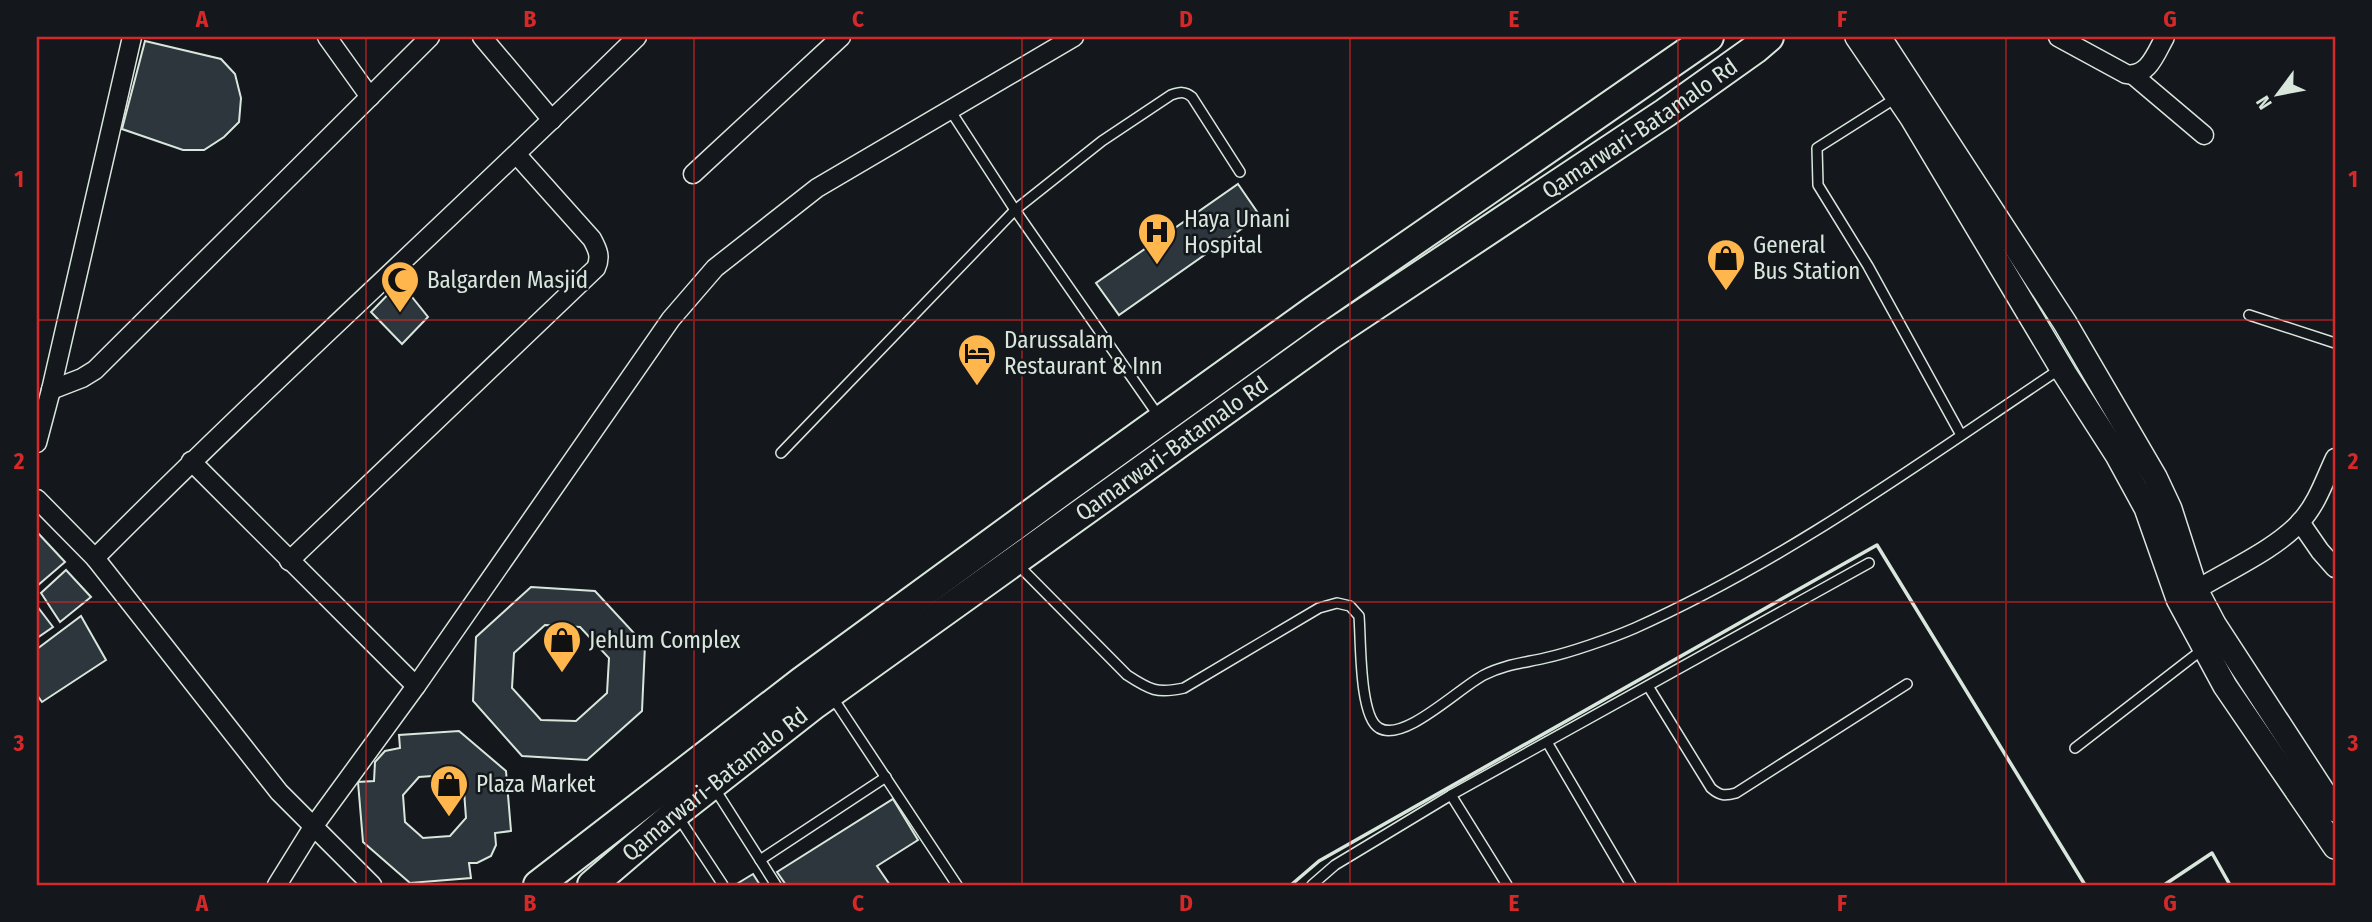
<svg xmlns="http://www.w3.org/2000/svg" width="2372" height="922" font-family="'Fira Sans Condensed',sans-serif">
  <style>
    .building { fill: #2c363c; stroke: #d8e6dc; stroke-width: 2; fill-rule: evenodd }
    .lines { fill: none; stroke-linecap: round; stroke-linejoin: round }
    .service-casing { stroke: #d8e6dc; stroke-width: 12 }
    .minor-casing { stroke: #d8e6dc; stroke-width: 21 }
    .tertiary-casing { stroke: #d8e6dc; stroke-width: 26 }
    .primary-casing { stroke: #d8e6dc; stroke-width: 32 }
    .service { stroke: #14181c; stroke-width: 9 }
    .minor { stroke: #14181c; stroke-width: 18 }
    .tertiary { stroke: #14181c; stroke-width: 23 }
    .primary { stroke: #14181c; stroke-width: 28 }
    .wall { stroke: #d8e6dc; stroke-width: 3.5 }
    .grid { fill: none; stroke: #d62828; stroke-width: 2; stroke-opacity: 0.55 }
    .labels { text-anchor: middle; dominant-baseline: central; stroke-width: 5; stroke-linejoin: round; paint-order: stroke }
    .street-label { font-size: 23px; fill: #d8e6dc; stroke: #14181c }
    .poi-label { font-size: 23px; fill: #d8e6dc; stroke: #14181c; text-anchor: start }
    .neatline { fill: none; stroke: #d62828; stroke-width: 2.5 }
    .grid-label { font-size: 23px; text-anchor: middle; font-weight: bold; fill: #d62828 }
  </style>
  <rect width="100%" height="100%" fill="#14181c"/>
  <g class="building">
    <polygon points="145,41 221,59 235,74 241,98 239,122 224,137 204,150 183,150 122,129"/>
    <polygon points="1238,184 1260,216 1119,315 1096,283"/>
    <polygon points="400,282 428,317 402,344 371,312"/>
    <polygon points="37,532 65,562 37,586"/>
    <polygon points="66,570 91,597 60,622 41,593"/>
    <path d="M531 587 595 591 645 645 642 711 587 760 522 756 473 701 476 637ZM545 625 580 627 609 658 607 693 576 721 541 720 512 688 514 653Z"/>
    <polygon points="37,606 53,627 37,638"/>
    <polygon points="81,616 106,660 42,702 37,695 37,649"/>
    <path d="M459 731 506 771 511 831 495 833 496 845 491 856 477 863H469L471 878 410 883 363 842 358 782 374 781 375 762 385 751 400 748 399 735ZM446 775 464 791 466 818 450 836 423 838 405 822 403 795 419 777Z"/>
    <polygon points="893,799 918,840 877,866 890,885 786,885 777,872"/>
    <polygon points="753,874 760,885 735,885"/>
  </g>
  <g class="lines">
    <defs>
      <g id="service">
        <polyline points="1896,98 1817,148 1818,185 1868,266 1961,435"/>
        <polyline points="950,110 1015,210 1160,418"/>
        <polyline points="2249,315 2335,343"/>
        <path d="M781 453 1015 210 1102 141 1171 95C1180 92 1185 91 1192 97L1240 172"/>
        <path d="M1018 565 1127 675C1150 690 1157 694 1184 688L1319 608 1337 603 1350 606 1359 616C1361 639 1359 717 1379 728 1404 743 1460 687 1484 675 1503 665 1523 663 1545 658 1569 653 1612 638 1635 628 1787 560 1922 461 2060 369"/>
        <path d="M1648 686 1711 788C1720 796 1725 796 1736 793L1907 684"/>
        <polyline points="831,695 957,885"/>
        <polyline points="1547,742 1631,885"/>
        <polyline points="2075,748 2203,649"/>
        <polyline points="713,786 776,885"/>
        <polyline points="1451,795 1507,885"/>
        <polyline points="677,815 723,885"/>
        <polyline points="760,860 886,777"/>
        <polyline points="1312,885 1335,865 1451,795 1869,563"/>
      </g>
      <g id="minor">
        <polyline points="327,37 370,97"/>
        <polyline points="482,37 552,120"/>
        <path d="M2058 37 2126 74C2148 78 2156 53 2165 37"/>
        <polyline points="2133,75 2204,135"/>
        <polyline points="693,174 841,37"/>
        <polyline points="51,390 82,378 95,370 430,37"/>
        <polyline points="37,443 51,390 132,37"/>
        <polyline points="191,461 416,686"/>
        <polyline points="37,499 95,558 279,792 372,885"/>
        <polyline points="2300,522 2320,551 2335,568"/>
        <path d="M95 558C272 380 458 213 637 37"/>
        <path d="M289 561 596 268C601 257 598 250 592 239L517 155"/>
        <path d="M2196 590C2227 571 2278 548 2301 521 2317 504 2325 479 2335 458"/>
        <polyline points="277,885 313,827 416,686 671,319 715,268 817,188 1074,37"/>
      </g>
      <g id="tertiary">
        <polyline points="1857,37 1912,118 2065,374 2117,455 2146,508 2178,599 2225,686 2335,847"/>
        <polyline points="1879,37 2065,323 2155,477 2170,509 2196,590 2214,624 2335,810"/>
      </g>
      <g id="primary">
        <polyline points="538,885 801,682 1061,492 1313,311 1709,37"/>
        <path id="s1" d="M592 885 676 813 815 704 1329 336 1665 113 1755 49 1769 37"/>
      </g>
    </defs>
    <use href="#service" class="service-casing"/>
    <use href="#minor" class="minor-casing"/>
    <use href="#tertiary" class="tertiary-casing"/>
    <use href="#primary" class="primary-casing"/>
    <use href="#service" class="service"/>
    <use href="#minor" class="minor"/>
    <use href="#tertiary" class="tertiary"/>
    <use href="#primary" class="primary"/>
    <g class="wall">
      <polyline points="1291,885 1319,861 1877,545 2085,885"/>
      <polyline points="2164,885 2212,853 2230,885"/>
    </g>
  </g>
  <path class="grid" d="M366 37V885M694 37V885M1022 37V885M1350 37V885M1678 37V885M2006 37V885M37 320H2335M37 602H2335"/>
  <defs>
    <symbol id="hospital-pin" viewBox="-11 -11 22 30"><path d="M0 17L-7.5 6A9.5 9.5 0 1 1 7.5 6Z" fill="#ffb74d" stroke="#14181c"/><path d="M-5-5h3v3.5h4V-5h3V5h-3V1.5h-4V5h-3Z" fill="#111"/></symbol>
    <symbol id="shop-pin" viewBox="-11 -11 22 30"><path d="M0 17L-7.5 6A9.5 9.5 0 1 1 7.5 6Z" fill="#ffb74d" stroke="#14181c"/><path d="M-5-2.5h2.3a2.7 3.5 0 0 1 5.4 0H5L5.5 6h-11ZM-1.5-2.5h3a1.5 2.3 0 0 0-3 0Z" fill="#111"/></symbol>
    <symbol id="mosque-pin" viewBox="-11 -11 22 30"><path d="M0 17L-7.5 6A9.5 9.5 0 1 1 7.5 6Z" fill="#ffb74d" stroke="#14181c"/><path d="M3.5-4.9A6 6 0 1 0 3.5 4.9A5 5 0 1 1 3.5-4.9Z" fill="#111"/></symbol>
    <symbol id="hotel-pin" viewBox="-11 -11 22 30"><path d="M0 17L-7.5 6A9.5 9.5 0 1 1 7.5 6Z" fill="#ffb74d" stroke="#14181c"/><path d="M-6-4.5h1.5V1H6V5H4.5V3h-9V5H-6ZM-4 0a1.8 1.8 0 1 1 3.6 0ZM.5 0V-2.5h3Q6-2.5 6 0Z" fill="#111"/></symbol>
  </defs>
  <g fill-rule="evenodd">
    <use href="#hospital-pin" x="1135" y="210" width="44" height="60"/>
    <use href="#shop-pin" x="1704" y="236" width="44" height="60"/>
    <use href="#mosque-pin" x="378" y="258" width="44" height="60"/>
    <use href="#hotel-pin" x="955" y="331" width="44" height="60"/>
    <use href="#shop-pin" x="540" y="618" width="44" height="60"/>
    <use href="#shop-pin" x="427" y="762" width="44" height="60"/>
  </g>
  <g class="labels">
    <g class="street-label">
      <text stroke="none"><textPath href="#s1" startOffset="1293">Qamarwari-Batamalo Rd</textPath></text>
      <text stroke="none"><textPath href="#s1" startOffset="726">Qamarwari-Batamalo Rd</textPath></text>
      <text stroke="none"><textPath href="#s1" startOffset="159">Qamarwari-Batamalo Rd</textPath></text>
    </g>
    <g class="poi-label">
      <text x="1184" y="219">Haya Unani<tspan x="1184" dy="26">Hospital</tspan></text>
      <text x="1753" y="245">General<tspan x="1753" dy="26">Bus Station</tspan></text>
      <text x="427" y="280">Balgarden Masjid</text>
      <text x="1004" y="340">Darussalam<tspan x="1004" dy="26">Restaurant &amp; Inn</tspan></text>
      <text x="589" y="640">Jehlum Complex</text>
      <text x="476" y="784">Plaza Market</text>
    </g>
  </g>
  <rect width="2372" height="922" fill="none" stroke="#14181c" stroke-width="77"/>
  <g transform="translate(2278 94) rotate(238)" stroke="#14181c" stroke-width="5" paint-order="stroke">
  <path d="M0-5L12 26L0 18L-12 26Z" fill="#d8e6dc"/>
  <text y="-10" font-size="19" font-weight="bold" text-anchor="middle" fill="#d8e6dc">N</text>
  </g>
  <rect x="38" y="38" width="2296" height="846" class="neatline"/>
  <g class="grid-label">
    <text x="202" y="27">A</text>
    <text x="530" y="27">B</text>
    <text x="858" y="27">C</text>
    <text x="1186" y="27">D</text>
    <text x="1514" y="27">E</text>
    <text x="1842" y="27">F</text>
    <text x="2170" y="27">G</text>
    <text x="19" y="187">1</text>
    <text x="2353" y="187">1</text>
    <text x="19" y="469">2</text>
    <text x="2353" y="469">2</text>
    <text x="19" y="751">3</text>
    <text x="2353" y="751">3</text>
    <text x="202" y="911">A</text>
    <text x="530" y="911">B</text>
    <text x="858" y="911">C</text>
    <text x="1186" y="911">D</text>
    <text x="1514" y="911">E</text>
    <text x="1842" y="911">F</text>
    <text x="2170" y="911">G</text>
  </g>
</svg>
